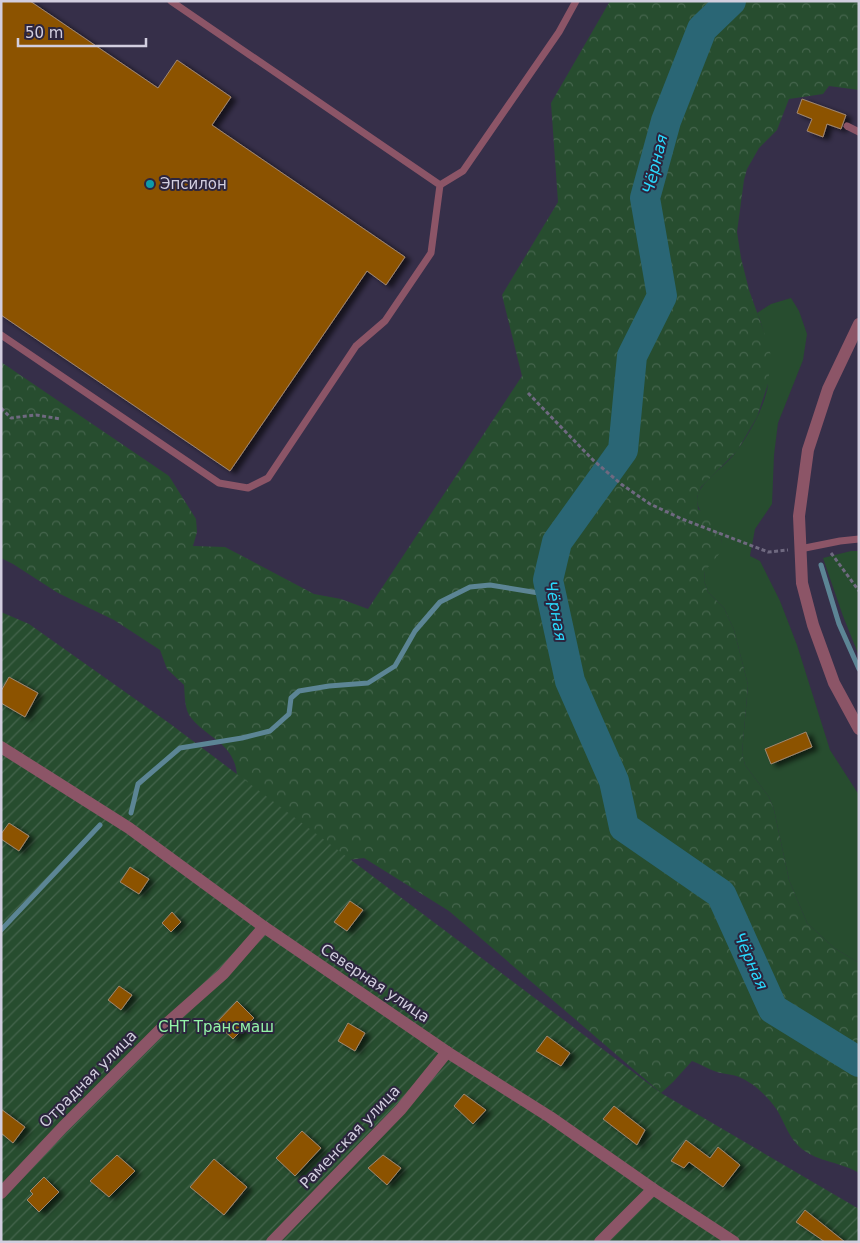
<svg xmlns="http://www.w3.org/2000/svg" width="860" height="1243" font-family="'DejaVu Sans',sans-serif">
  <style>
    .green { fill: #274d2f }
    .forest { fill: url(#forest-crowns) }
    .garden { fill: url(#garden-furrows) }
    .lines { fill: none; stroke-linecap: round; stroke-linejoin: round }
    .stream { stroke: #5c8595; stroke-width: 5 }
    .river { stroke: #2a6675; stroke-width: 30 }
    .building { fill: #8c5304; stroke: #a08770; filter: url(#shadow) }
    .path { stroke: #6f6980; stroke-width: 3; stroke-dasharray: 4 2.5; stroke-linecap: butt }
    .service { stroke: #8c5567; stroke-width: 7 }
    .minor { stroke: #8c5567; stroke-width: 12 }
    .culture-dot { fill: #0f9aa8; stroke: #2c253e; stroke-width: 2 }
    .labels { text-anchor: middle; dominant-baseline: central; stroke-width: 4; stroke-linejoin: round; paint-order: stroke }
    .poi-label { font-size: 15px; fill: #d2cedf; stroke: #2c253e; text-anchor: start }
    .street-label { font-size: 15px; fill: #d2cedf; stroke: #2c253e }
    .park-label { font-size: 15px; fill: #94f4a7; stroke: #2c253e }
    .water-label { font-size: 16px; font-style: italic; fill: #29d9fd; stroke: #2c253e }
  </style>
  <defs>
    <pattern id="forest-crowns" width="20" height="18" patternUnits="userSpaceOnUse" patternTransform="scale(1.25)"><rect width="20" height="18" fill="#274d2f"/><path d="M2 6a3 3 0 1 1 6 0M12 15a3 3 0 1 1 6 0" fill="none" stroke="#45654d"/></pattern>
    <pattern id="garden-furrows" width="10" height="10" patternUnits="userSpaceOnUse" patternTransform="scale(1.25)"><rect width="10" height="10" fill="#274d2f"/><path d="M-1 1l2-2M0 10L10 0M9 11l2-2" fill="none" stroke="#45654d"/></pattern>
    <filter id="shadow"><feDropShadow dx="5.5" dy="3" stdDeviation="2.5" flood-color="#0009"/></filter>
  </defs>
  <rect width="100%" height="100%" fill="#362f49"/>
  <g class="green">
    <path d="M791 298 799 311 807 334 803 360 778 423 774 455 772 504 755 529 750 556 760 561 780 601 797 645 830 750 859 795V963L834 948 807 923 789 880 774 810 769 797 745 765 742 753 748 685 734 630 724 608 708 592 704 581 705 570 722 542C717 527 698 517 697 500 697 485 720 470 730 459 745 442 765 408 768 384 768 378 767 371 767 365 766 346 765 330 757 313L771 304Z"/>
    <polygon points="851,551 859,551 859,656 843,616 823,558"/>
  </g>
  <path class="forest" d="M610 1H859V90L829 86 823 94 789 99 777 130 759 148 747 169 744 180 737 232 741 258 749 290 769 346 771 357 768 384 757 417 737 451 701 487 697 497 698 509 716 523 722 542 720 553 705 571 704 581 708 592 724 608 734 630 748 685 742 753 745 765 769 797 774 810 789 880 807 923 834 948 859 963V1173C841 1162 818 1162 802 1149 789 1139 785 1123 777 1110 768 1097 754 1083 739 1077 732 1074 724 1074 717 1072 708 1069 700 1064 692 1061L673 1082 661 1093 449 911 364 858 349 860 237 776C235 744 210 740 192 719 184 710 185 696 184 685L167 669 160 650 114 620 58 593 13 564 1 558V362L169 476 196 519 197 532 193 546 225 547 314 594 341 599 368 609 522 376 502 295 558 202 551 103Z"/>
  <polygon class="garden" points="1,612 29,624 169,723 661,1093 859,1209 859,1242 1,1242"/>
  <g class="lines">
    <g class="stream">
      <polyline points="821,565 839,624 859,669"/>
      <polyline points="131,813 138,784 180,748 242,738 270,731 289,714 291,698 299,691 329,686 368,683 395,666 415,631 440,602 470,587 490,585 551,595"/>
      <polyline points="1,930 100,825"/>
    </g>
    <polyline class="river" points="731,1 702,29 666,121 645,198 662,296 632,356 623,450 557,542 548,580 570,681 614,781 624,827 721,894 773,1009 859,1062"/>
  </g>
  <g class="building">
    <polygon points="1,1 30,1 158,88 177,60 231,97 212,125 405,257 386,285 367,271 230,471 1,315"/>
    <polygon points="802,99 846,115 841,129 827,124 823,137 807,131 812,119 797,113"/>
    <polygon points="9,677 38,693 25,717 1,703 1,691"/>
    <polygon points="806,732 812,747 771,764 765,749"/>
    <polygon points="9,823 29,836 19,851 1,839 1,834"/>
    <polygon points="130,867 149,879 139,894 120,882"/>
    <polygon points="350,901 363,910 347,931 334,922"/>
    <polygon points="172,912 181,922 171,932 162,923"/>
    <polygon points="119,986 132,995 121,1010 108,1000"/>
    <polygon points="237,1001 254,1018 233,1039 216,1023"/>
    <polygon points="348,1023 365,1033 355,1051 338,1041"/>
    <polygon points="547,1036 570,1053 561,1066 536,1051"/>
    <polygon points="464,1094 486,1110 473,1124 454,1106"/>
    <polygon points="614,1106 645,1130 637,1145 603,1119"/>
    <polygon points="1,1109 25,1127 13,1143 1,1133"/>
    <polygon points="302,1131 321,1148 295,1176 276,1158"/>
    <polygon points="686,1140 710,1158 718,1147 740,1165 723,1187 689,1162 684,1168 671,1161"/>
    <polygon points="117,1155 135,1171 109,1197 90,1181"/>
    <polygon points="383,1155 401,1168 387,1185 368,1168"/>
    <polygon points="214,1159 247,1187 224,1215 190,1187"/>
    <polygon points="44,1177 59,1192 39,1212 27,1200 33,1194 30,1191"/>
    <polygon points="805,1210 845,1242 825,1242 796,1222"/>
  </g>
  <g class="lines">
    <g class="path">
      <polyline points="528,393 593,460 621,484 650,504 682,519 768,552 788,550"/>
      <polyline points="1,408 11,418 36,415 61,419"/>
      <polyline points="831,553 859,591"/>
    </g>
    <g class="service">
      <polyline points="847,126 859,132"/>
      <polyline points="440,185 463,171 559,32 576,1"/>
      <polyline points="1,335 219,483 248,488 268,478 356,346 385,321 431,253 440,185 171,1"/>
      <polyline points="800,549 840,541 859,539"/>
    </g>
    <g class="minor">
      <polyline points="859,324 828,389 808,450 799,516 802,583 813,625 834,683 859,729"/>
      <polyline points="1,747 129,828 264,927 447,1052 550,1117 653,1189 734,1242"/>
      <polyline points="1,1193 63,1127 163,1027 223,974 264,927"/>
      <polyline points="272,1242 401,1109 447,1052"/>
      <polyline points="600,1242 653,1189"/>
    </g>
  </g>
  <circle class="culture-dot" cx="150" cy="184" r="5"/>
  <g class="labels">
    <g class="poi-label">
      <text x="160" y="184">Эпсилон</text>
    </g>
    <g class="street-label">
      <text transform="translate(375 983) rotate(34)">Северная улица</text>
      <text transform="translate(88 1079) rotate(-45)">Отрадная улица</text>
      <text transform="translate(350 1137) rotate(-46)">Раменская улица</text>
    </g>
    <g class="park-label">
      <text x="216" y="1027">СНТ Трансмаш</text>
    </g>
    <g class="water-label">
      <text transform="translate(655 164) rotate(-76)">Чёрная</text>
      <text transform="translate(556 611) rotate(80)">Чёрная</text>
      <text transform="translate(751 961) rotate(66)">Чёрная</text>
    </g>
  </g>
  <rect width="860" height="1243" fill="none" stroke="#d2cedf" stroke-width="5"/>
  <path d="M18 38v8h128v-8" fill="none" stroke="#d2cedf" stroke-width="2.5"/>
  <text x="25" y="38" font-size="15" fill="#d2cedf" stroke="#2c253e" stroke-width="4" paint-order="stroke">50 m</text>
</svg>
